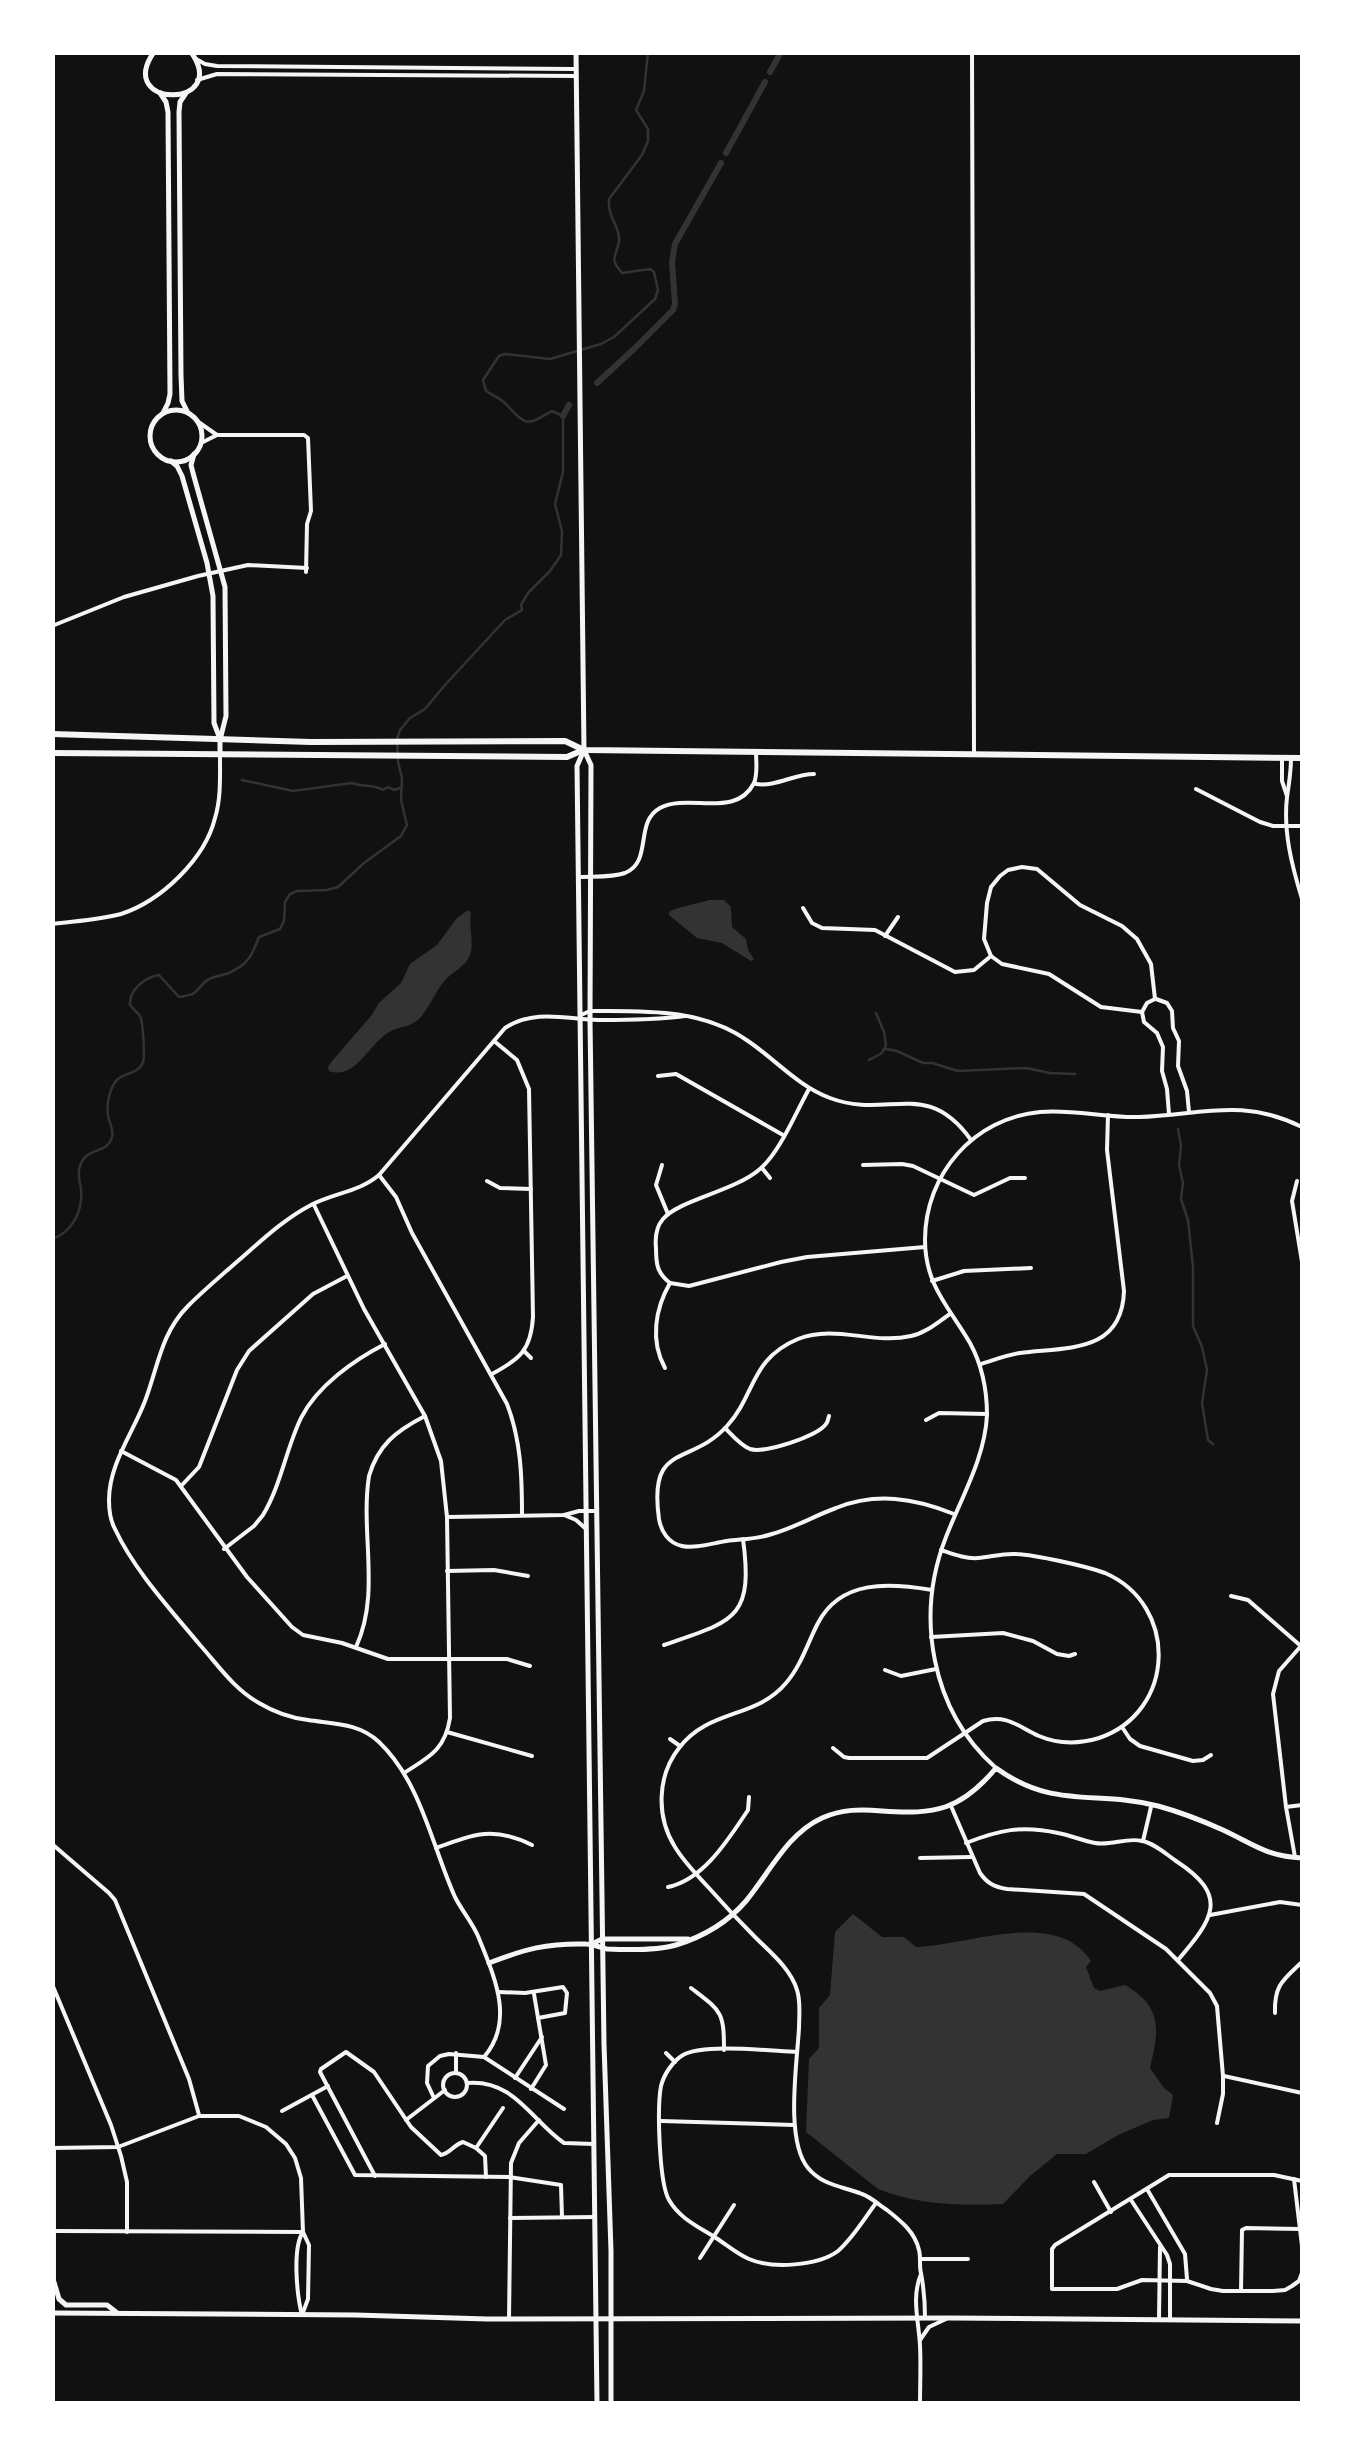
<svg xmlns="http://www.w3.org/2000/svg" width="1355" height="2456" font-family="'Space Grotesk',sans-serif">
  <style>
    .water { fill: #333 }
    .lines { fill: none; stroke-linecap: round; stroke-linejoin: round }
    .stream { stroke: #333; stroke-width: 2.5 }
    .canal { stroke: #333; stroke-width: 6 }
    .minor { stroke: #f5f5f5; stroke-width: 4 }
    .tertiary { stroke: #f5f5f5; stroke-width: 5 }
    .secondary { stroke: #f5f5f5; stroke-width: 5 }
    .primary { stroke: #f5f5f5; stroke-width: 6 }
  </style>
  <rect width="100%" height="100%" fill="#111"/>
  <g class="water">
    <path d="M709 900H724L731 907 732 927 746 939 748 950 754 959 751 961 722 943 697 938 669 915V912C674 908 700 903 709 900Z"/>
    <path d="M468 910 471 913C468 928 476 947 468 959 462 968 453 972 445 980 435 992 430 1007 419 1019 411 1027 401 1026 391 1031 369 1042 356 1081 329 1071L328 1067 332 1061 371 1016 379 1003 401 983 410 964 437 945 457 918Z"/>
    <path d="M853 1914 882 1937H904L916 1947C966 1946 1056 1907 1091 1961L1086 1967 1094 1988 1100 1991 1125 1985C1163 2007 1159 2030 1150 2068L1164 2088 1173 2095 1169 2118 1153 2120 1118 2135 1086 2154H1057L1030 2176 1003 2204C960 2206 919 2205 878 2189L806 2132 809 2059 819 2048V2008L830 1995 835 1932Z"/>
  </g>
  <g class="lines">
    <g class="stream">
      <path d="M242 780 293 791 352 783C362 787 373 784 383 790L388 787 394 790 400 788"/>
      <polyline points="886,1049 897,1051 923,1063 932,1063 958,1071 1026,1068 1050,1073 1075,1074"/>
      <polyline points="869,1060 882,1053 886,1045 884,1032 876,1013"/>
      <polyline points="1178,1129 1181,1146 1179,1165 1183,1183 1181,1199 1188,1220 1193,1267 1193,1326 1202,1347 1207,1370 1202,1403 1208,1440 1213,1444"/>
      <path d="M52 1239C73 1232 83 1210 81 1189 80 1181 77 1175 80 1166 86 1146 107 1155 112 1137 114 1129 109 1123 108 1115 106 1104 110 1086 118 1079 126 1072 139 1074 143 1062 145 1057 143 1021 140 1016 137 1012 133 1009 130 1005 129 990 145 977 159 975L179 997C199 994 193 993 206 981 212 976 221 976 229 973 249 964 252 955 259 937L280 929 284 921 285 902 290 894 297 891 327 890 338 887 364 863 401 836 407 825 401 800 402 778 398 762 397 739 400 730 410 718 425 709 445 685 505 620 522 610 521 605 528 593 550 571 561 555 562 531 555 504 563 472V416L552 411C529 424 527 428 508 406 502 399 494 396 486 391L483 380 499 356 505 354 550 359 601 344 614 337 655 299 658 290 654 272 650 269 622 273C608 257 617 257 619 241 621 228 607 217 609 199L642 155 648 141V129L636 110 644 91 648 52"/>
    </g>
    <g class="canal">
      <polyline points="770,72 781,52"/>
      <polyline points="726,153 765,82"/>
      <polyline points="597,383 635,348 673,310 675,304 672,262 675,244 721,163"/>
      <polyline points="563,416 569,405"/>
    </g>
    <g class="minor">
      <polyline points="972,52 974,755"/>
      <polyline points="196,59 205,64 217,66 574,69"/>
      <polyline points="197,80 217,74 576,76"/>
      <polyline points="197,421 217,435"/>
      <polyline points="201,443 217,435 304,435 308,438 311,511 307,524 306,572"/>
      <polyline points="52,626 124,597 198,576 248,565 307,568"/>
      <polyline points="1282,758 1282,781 1287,796"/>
      <path d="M1291 758C1291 772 1289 784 1287 797 1283 832 1292 866 1302 899"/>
      <path d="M756 784C776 787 794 774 814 774"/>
      <polyline points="1196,789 1260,822 1273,826 1302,826"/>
      <path d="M578 877C593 876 611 878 625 873 653 862 634 822 660 808 689 793 736 819 754 783 758 774 756 761 756 752"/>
      <polyline points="803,908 812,923 822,928 875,930 955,972 974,970 991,956"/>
      <path d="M52 924C75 921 99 920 121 914 161 901 205 859 215 818 221 799 220 777 220 757"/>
      <polyline points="885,936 898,917"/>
      <polyline points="1156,999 1167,1003 1172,1011 1173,1028 1179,1041 1178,1066 1187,1091 1189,1112"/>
      <polyline points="1142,1012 1101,1007 1049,974 1002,964 991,956 984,939 987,903 991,887 1000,876 1008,870 1022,867 1037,869 1080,905 1122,926 1137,939 1151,964 1155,999"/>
      <polyline points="1142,1012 1144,1022 1157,1033 1163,1047 1162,1071 1167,1089 1169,1114"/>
      <polyline points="1142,1012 1147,1003 1155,999"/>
      <path d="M581 1015 590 1011C644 1011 702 1008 748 1041 776 1060 798 1086 830 1098 888 1120 926 1077 971 1140"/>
      <polyline points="658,1076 676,1074 783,1135"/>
      <polyline points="662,1165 656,1185 668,1214"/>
      <polyline points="863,1165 902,1164 913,1166 974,1195 1010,1178 1025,1178"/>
      <polyline points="762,1168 770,1178"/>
      <path d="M379 1175 396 1197 412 1233 507 1404C521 1440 522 1477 522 1515"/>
      <polyline points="487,1181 500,1188 531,1189"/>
      <polyline points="1297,1181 1292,1201 1302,1262"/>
      <path d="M314 1205 364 1309 425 1416 441 1461 447 1517 450 1718C445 1750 429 1757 404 1773"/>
      <polyline points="932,1281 964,1271 1031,1268"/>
      <path d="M670 1283C657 1273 656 1264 656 1248 655 1238 656 1227 663 1219 679 1200 735 1191 760 1169 780 1152 796 1112 809 1089"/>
      <polyline points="670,1283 689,1286 781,1262 807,1257 925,1247"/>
      <path d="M950 1314C938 1322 926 1333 911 1336 873 1345 835 1324 798 1339 750 1359 756 1394 727 1426 690 1467 648 1441 659 1519 661 1531 668 1543 682 1546 695 1549 713 1543 727 1541 742 1539 758 1539 772 1534 794 1528 814 1516 836 1508 876 1492 914 1498 954 1514"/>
      <polyline points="524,1351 531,1358"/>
      <path d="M981 1364C994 1360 1007 1355 1020 1353 1066 1347 1122 1354 1124 1291L1107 1150 1108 1115"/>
      <path d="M665 1368C650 1341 655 1309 670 1283"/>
      <path d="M492 1374C520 1359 531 1350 533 1317L529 1089 517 1060 494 1041"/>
      <polyline points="926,1420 939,1413 987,1414"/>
      <path d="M725 1428C733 1436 740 1445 750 1449 764 1454 818 1436 826 1424 828 1422 828 1419 829 1416"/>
      <polyline points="121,1451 176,1480 247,1577 292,1627 303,1635 342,1643 388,1659 507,1659 530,1666"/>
      <polyline points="182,1485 199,1467 237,1370 249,1351 313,1294 347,1276"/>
      <polyline points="564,1515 576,1520 585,1528"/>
      <polyline points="447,1517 564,1515 579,1511 596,1511"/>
      <path d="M224 1549 254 1526 263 1515C281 1485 286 1449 301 1418 317 1386 354 1360 385 1344"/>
      <polyline points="447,1571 494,1570 528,1576"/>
      <polyline points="1231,1596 1248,1600 1302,1647"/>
      <polyline points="931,1637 1003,1633 1033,1641 1057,1654 1069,1656 1075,1654"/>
      <path d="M664 1645C733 1621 754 1620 743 1539"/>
      <path d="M356 1647C381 1593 360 1533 369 1476 378 1445 396 1431 425 1416"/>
      <polyline points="885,1670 901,1676 936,1669"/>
      <polyline points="1122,1727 1130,1739 1140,1746 1193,1761 1203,1760 1211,1755"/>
      <polyline points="447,1732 532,1756"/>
      <polyline points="670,1739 680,1746"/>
      <path d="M833 1748 844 1757 849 1758H927L983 1721C1007 1714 1019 1727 1039 1736 1058 1744 1079 1744 1099 1738 1176 1712 1179 1605 1105 1573 1086 1566 1036 1555 1016 1554 1003 1553 991 1557 978 1558 965 1559 953 1554 941 1550"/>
      <path d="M995 1767C931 1710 915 1616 946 1537 961 1498 985 1458 987 1415 987 1390 982 1365 970 1343 949 1307 925 1285 925 1240 925 1174 974 1118 1040 1112 1073 1109 1106 1118 1139 1117 1201 1115 1242 1097 1302 1127"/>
      <path d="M951 1806 980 1873C987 1883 994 1887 1007 1889L1084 1894 1166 1949 1210 1993 1217 2006 1223 2076V2094L1217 2123"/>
      <polyline points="1286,1807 1302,1805"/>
      <polyline points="1143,1841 1151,1807"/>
      <path d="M966 1843C999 1830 1022 1825 1058 1833 1070 1835 1083 1841 1095 1843 1111 1846 1127 1837 1142 1841 1154 1843 1166 1854 1176 1861 1230 1896 1213 1919 1178 1960"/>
      <polyline points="52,1844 109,1893 115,1900 189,2079 199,2115"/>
      <path d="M436 1848C474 1834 494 1826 532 1845"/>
      <polyline points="1295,1857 1286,1807 1273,1694 1279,1671 1301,1646"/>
      <polyline points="920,1858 971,1857"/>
      <path d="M668 1887C702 1880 726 1843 744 1816L748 1810 749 1797"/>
      <polyline points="1210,1915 1280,1902 1302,1905"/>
      <polyline points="52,1984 111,2125 121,2156 127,2182 127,2232"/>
      <path d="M691 1988C721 2011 724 2011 724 2050"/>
      <polyline points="499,1992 525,1993 563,1987 567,1993 565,2013 538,2018"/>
      <path d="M1275 2013C1274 1985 1283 1980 1302 1962"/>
      <path d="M797 2052C771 2051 704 2043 683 2055 673 2061 664 2074 661 2086 657 2107 659 2183 669 2200 680 2219 699 2227 716 2238 727 2245 737 2254 749 2259 772 2269 818 2266 838 2251 853 2238 864 2219 876 2203"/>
      <polyline points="666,2053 675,2062"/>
      <path d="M484 2057C516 2020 493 1974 478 1936 472 1922 462 1911 455 1897 432 1846 421 1782 379 1742 359 1723 334 1724 308 1720 291 1718 274 1712 259 1703 234 1689 218 1665 200 1645 171 1610 134 1570 115 1529 110 1520 109 1510 109 1500 109 1464 133 1433 145 1401 158 1367 161 1333 188 1306 204 1290 222 1275 239 1260 261 1241 284 1219 311 1205 334 1193 359 1192 379 1175L505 1028C534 1009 566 1019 598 1020 627 1020 656 1020 685 1016"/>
      <polyline points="456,2073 456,2053"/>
      <circle cx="455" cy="2085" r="12"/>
      <polyline points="1224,2076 1302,2093"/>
      <polyline points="515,2078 542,2037"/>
      <path d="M467 2083C514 2079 531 2120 564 2143L594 2144"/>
      <polyline points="531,2089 546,2065 534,1994"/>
      <polyline points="312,2095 355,2175 509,2177 561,2185 562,2217"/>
      <polyline points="434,2098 427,2083 428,2066 440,2056 449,2054 484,2057 564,2109"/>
      <polyline points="282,2111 328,2086"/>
      <polyline points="406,2120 445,2090"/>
      <polyline points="661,2121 794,2125"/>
      <polyline points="52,2148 118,2147 199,2116 239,2116 266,2127 286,2144 295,2158 301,2178 303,2232 309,2245 308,2299 302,2315"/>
      <polyline points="476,2148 503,2108"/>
      <path d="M375 2176 320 2072 321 2069 346 2052 374 2072 411 2127 441 2155C451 2153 453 2145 463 2142L476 2148 485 2156 486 2177"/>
      <polyline points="1294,2179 1302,2246"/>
      <polyline points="1302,2181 1274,2175 1169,2175 1055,2245 1052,2249 1052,2289 1117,2289 1142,2280 1187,2281 1211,2289 1223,2291 1273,2291 1285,2290 1292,2286 1299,2281 1302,2273"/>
      <polyline points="1094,2182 1111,2212"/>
      <polyline points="1147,2189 1185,2254 1187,2279"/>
      <polyline points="1131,2200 1167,2255 1170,2264 1170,2319"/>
      <polyline points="510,2218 595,2217"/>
      <polyline points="53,2231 303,2232"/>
      <polyline points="700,2258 734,2205"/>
      <polyline points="920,2259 968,2259"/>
      <polyline points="54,2282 54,2148"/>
      <polyline points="1241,2291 1242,2230 1246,2228 1301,2229"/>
      <path d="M302 2315C297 2296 292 2248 303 2232"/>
      <path d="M925 2318C925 2301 924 2289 921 2273 919 2266 921 2258 919 2250 915 2232 901 2221 887 2210 879 2205 871 2197 862 2194 842 2186 823 2186 808 2168 785 2140 797 2064 799 2028 799 2015 801 2002 797 1990 791 1969 771 1953 755 1937 739 1921 724 1905 709 1888 697 1875 684 1862 675 1847 656 1817 657 1776 679 1748 708 1709 756 1719 786 1683 801 1666 808 1642 818 1623 841 1579 890 1583 932 1590"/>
      <polyline points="509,2319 511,2163 519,2143 539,2120"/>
      <polyline points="1159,2319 1160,2247"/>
      <polyline points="920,2340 929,2327 946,2319"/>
      <path d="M920 2404C920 2384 921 2365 920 2346 919 2322 911 2298 921 2274"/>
    </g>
    <g class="tertiary">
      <path d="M154 52C114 109 231 109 191 52"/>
      <polyline points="160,93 166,102 168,112 170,394 168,403 163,413"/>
      <polyline points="186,93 180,102 179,112 181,375 182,401 188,413"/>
      <circle cx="176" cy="436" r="26"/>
      <polyline points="194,454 191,465 193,473 225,587 226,716 220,740 220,754"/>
      <polyline points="171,461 177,466 182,476 207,563 213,596 214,723 220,739"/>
      <polyline points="592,1944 602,1939 688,1939"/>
      <path d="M489 1963C525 1949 547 1943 586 1944 594 1944 600 1948 607 1949 628 1950 656 1951 676 1945 702 1937 728 1922 746 1901 770 1872 787 1834 822 1818 842 1809 861 1809 882 1811 935 1815 961 1810 996 1768 1054 1810 1096 1790 1158 1806 1180 1812 1203 1821 1223 1830 1255 1845 1266 1856 1302 1858"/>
    </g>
    <g class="secondary">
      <polyline points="576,52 584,750 591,765 590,1020 604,2044 611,2251 611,2404"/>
      <polyline points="584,750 577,766 597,2404"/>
      <polyline points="54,2282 59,2299 66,2305 107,2305 116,2312"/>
      <polyline points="52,2313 356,2315 487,2319 950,2318 1302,2321"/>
    </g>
    <g class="primary">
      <polyline points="52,734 311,742 565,741 584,750 1302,758"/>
      <polyline points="52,753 567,757 583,750"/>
    </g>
  </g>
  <rect width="1355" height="2456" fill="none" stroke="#ffffff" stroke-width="110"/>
</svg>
